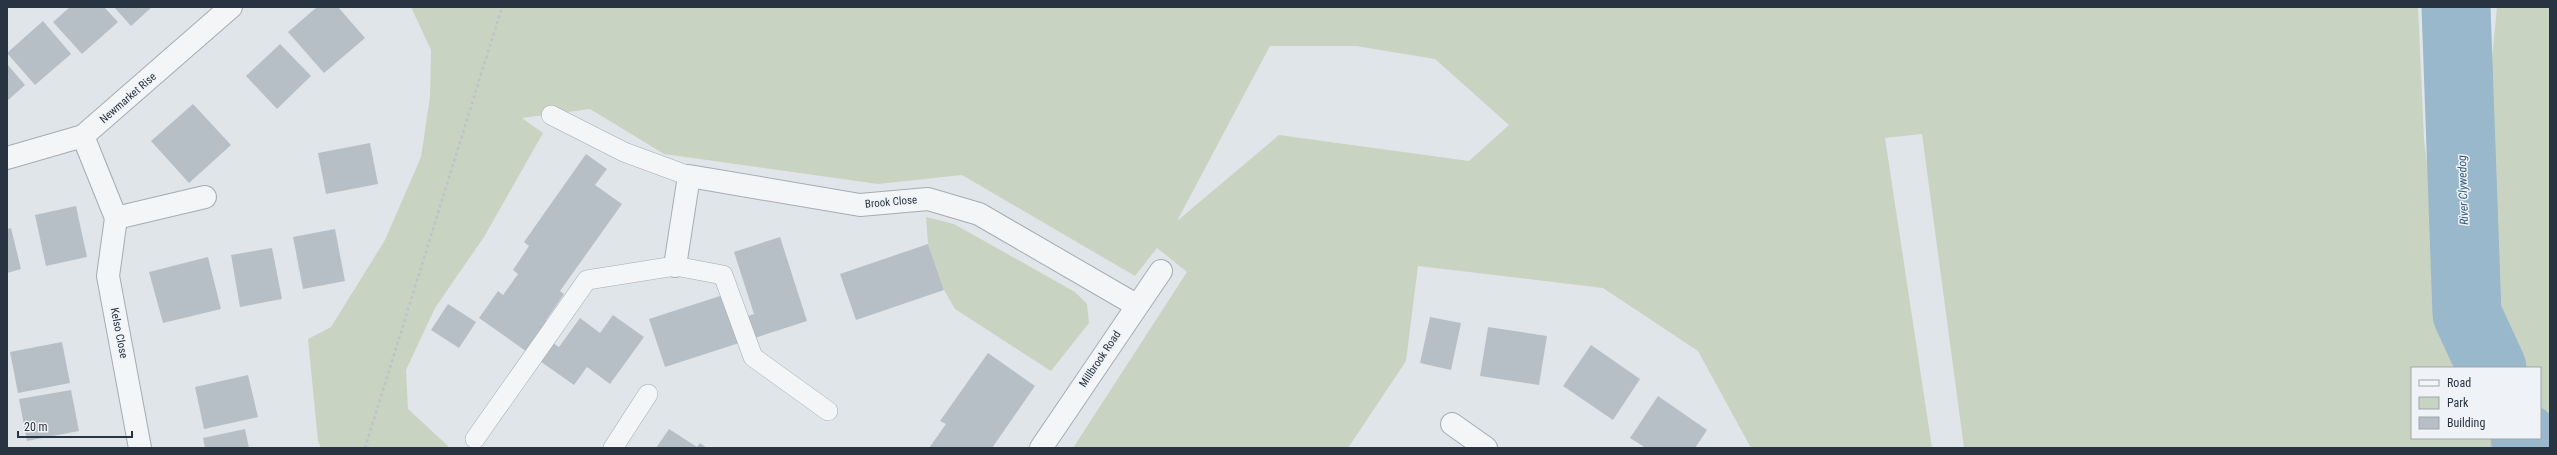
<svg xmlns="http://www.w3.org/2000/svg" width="2557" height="455" font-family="'Roboto Condensed',sans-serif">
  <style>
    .green { fill: #c8d4c1; fill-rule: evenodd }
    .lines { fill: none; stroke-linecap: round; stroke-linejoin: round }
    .river { stroke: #99b8cb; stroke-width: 69 }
    .building { fill: #b7bfc6 }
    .lane-casing { stroke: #a5acb3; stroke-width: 20 }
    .street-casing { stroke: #a5acb3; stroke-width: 24 }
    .path { stroke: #bec3c8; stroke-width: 2.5; stroke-dasharray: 3 3; stroke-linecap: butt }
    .lane { stroke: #f3f5f7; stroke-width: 19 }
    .street { stroke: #f3f5f7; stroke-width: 22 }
    .labels { text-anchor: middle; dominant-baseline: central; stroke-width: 3; stroke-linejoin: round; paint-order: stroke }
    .street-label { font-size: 11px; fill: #283441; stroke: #eff3f7 }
    .water-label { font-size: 12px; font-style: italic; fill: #305977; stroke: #eff3f7 }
  </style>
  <rect width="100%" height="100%" fill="#e0e5e9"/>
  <g class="green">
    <path d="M411 7H2418L2424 139 2446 309 2469 368H2412V438H2493L2492 448H1964L1922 134 1885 138 1932 448H1751L1698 351 1603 288 1418 266 1406 361 1348 448H1073L1187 272 1157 248 1135 276 962 175 878 184 664 154 590 109 522 118 543 133 484 237 435 308 406 370 408 409 448 446 447 448H321L318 441 308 339 331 327 385 240 421 157 430 97 431 50ZM1270 46H1356L1435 59 1509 125 1469 161 1279 135 1177 221Z"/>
    <polygon points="2497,7 2550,7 2550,447 2540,422 2540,368 2516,368 2487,308 2487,109"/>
    <polygon points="926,217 954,224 1075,292 1087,304 1089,323 1051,371 955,309 944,290 928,244"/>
  </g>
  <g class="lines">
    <g class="river">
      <polyline points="2456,7 2467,314 2492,368"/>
      <polyline points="2525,438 2529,448"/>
    </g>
  </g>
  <g class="building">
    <polygon points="70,7 104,7 118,22 82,54 53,22"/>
    <polygon points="114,7 152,7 131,26"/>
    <polygon points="317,7 338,7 365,38 324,73 288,32"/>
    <polygon points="43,21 71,54 35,85 7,53"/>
    <polygon points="280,44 311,76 277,109 246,76"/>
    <polygon points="7,64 25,85 7,101"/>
    <polygon points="193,104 231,145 189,183 151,141"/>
    <polygon points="370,143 378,184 326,194 318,153"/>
    <polygon points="586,154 607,169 595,185 622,204 560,291 564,294 546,320 550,322 541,335 559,347 580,318 600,333 613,315 644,337 610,384 587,367 574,385 479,318 498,291 503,295 518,274 513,270 529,246 524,242"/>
    <polygon points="76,206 87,257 46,266 35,215"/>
    <polygon points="11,228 21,269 7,273 7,229"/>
    <polygon points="335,229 345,281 303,289 293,237"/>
    <polygon points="780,237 807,321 665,367 649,319 723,295 732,321 754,314 734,252"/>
    <polygon points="928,244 944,290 856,320 840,274"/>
    <polygon points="272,248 282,299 240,307 231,255"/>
    <polygon points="208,257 221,309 163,323 149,272"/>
    <polygon points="448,304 476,322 459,348 431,330"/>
    <polygon points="1430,317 1461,323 1451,370 1420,363"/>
    <polygon points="1488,327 1547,336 1539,385 1480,376"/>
    <polygon points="62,342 70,383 18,393 10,352"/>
    <polygon points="1591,345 1640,379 1613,420 1563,386"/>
    <polygon points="988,353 1035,386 992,448 929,448 946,424 940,421"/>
    <polygon points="248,375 258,417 204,429 195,387"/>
    <polygon points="71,390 79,431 27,441 19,399"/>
    <polygon points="1658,396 1707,430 1695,448 1646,448 1630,438"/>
    <polygon points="245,429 249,448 205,448 203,438"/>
    <polygon points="669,429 697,447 700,443 707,448 656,448"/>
  </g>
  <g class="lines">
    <defs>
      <g id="lane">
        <polyline points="551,115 624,152 689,176"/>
        <polyline points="475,439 587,280 675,266 723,275 753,357 828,411"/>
        <polyline points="613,448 648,394"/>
      </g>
      <g id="street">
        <polyline points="83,136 116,218 108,276 140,448"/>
        <polyline points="7,158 83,136 231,7"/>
        <polyline points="116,218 205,197"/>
        <polyline points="675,266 689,176 860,205 928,199 979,214 1136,305"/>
        <polyline points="1452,424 1486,448"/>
        <polyline points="1041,448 1161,271"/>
      </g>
    </defs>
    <use href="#lane" class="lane-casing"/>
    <use href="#street" class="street-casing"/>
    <polyline class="path" points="365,448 502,7"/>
    <use href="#lane" class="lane"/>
    <use href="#street" class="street"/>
  </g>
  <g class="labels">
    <g class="street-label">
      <text transform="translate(128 98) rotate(-41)">Newmarket Rise</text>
      <text transform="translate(891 202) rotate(-5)">Brook Close</text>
      <text transform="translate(119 333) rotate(79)">Kelso Close</text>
      <text transform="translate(1100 359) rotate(-56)">Millbrook Road</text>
    </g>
    <g class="water-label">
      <text transform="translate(2463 190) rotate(-92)">River Clywedog</text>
    </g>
  </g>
  <rect width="2557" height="455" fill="none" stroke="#283441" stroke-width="16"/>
  <rect x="2411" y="367" width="130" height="72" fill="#eff3f7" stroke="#9fa7ae"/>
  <rect x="2419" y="380" width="20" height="6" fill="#f3f5f7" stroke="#9fa7ae"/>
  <text x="2447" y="387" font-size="12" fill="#283441">Road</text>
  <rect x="2419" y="397" width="20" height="12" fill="#c8d4c1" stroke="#9fa7ae"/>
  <text x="2447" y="407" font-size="12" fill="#283441">Park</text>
  <rect x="2419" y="417" width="20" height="12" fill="#b7bfc6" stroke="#9fa7ae"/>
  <text x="2447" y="427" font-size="12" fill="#283441">Building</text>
  <path d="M18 431v6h114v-6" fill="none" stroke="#283441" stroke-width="2"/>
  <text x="24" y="431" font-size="12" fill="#283441" stroke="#eff3f7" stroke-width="3" paint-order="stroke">20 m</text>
</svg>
